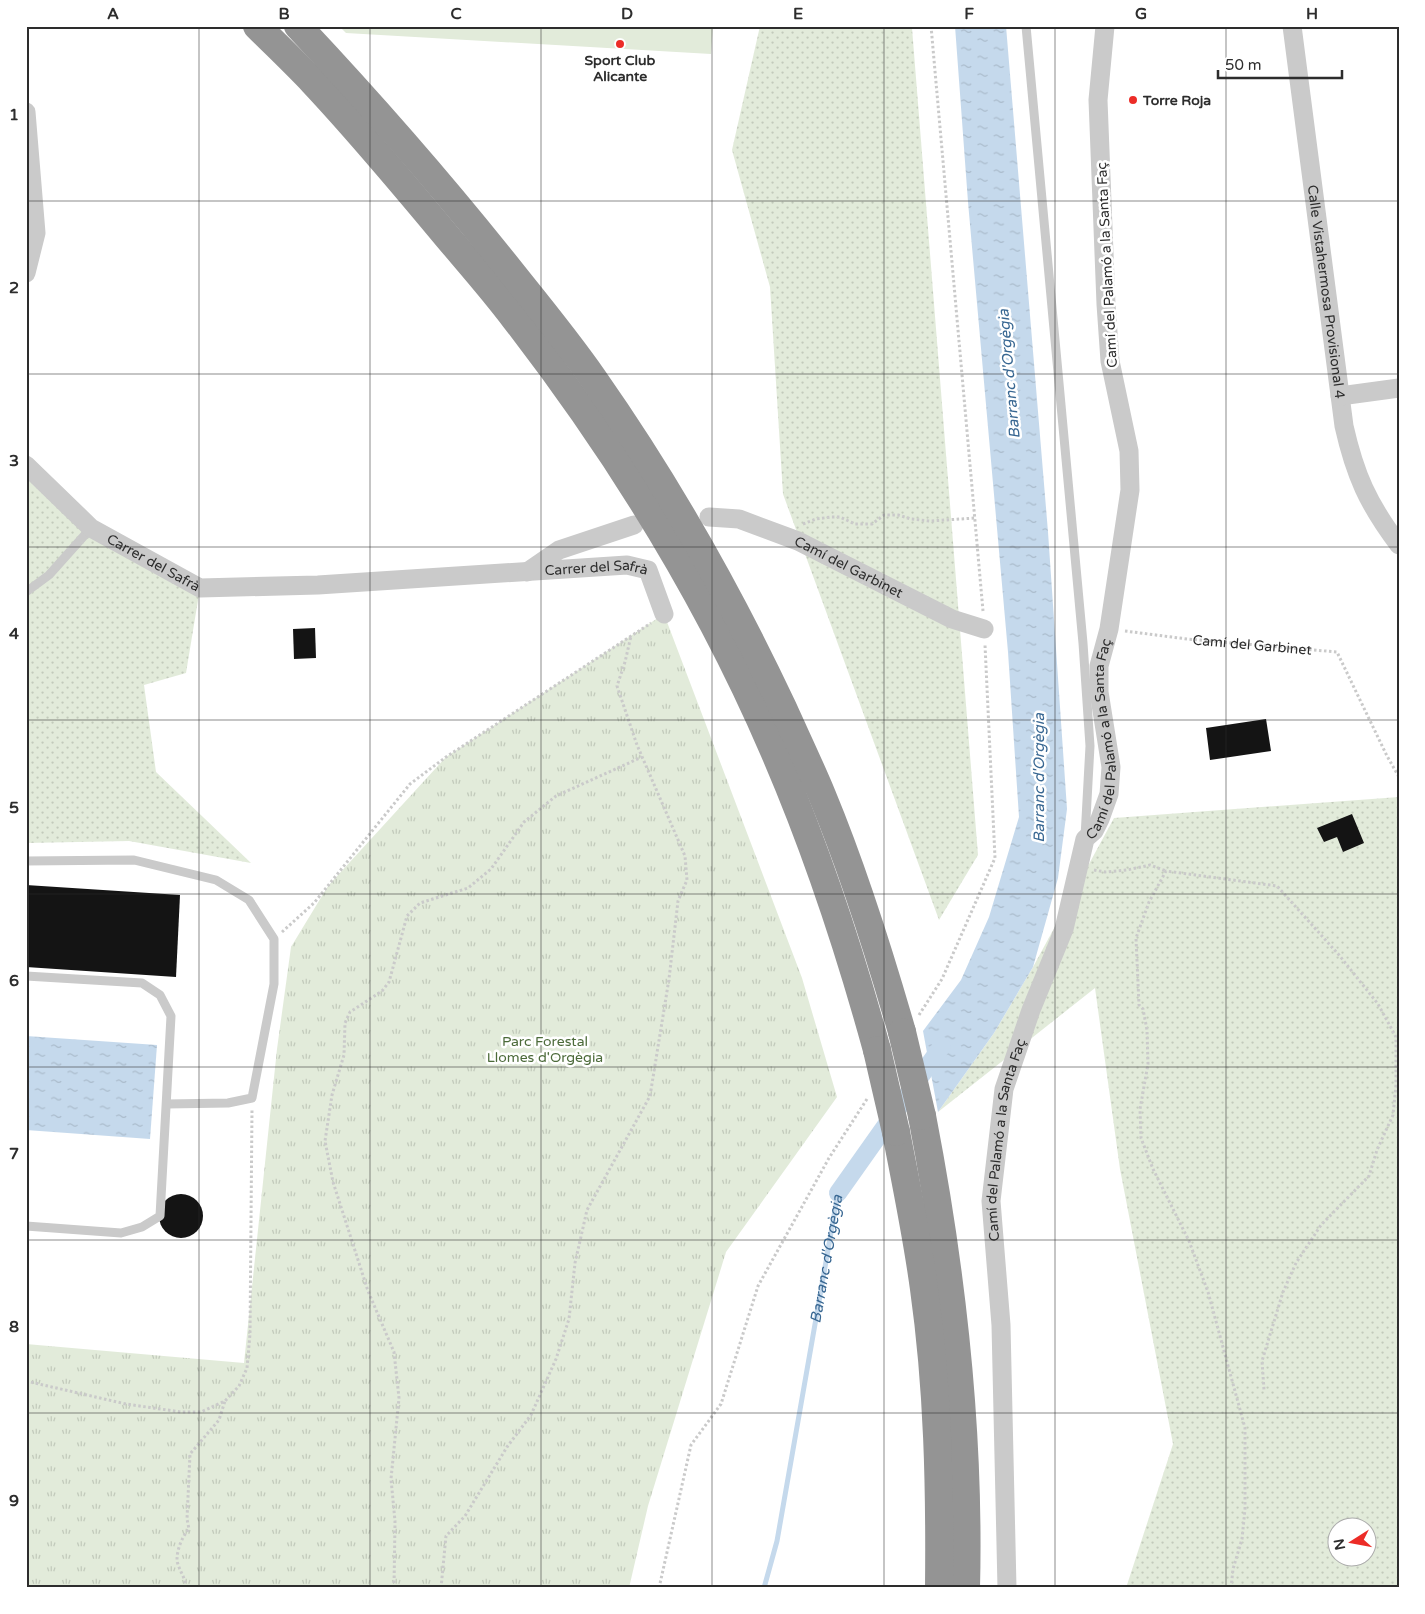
<svg xmlns="http://www.w3.org/2000/svg" width="1425" height="1614" font-family="'Varela Round',sans-serif">
  <style>
    .grass { fill: url(#grass-dots); fill-rule: evenodd }
    .park { fill: url(#park-tufts) }
    .pitch { fill: #e2ebda }
    .water { fill: url(#water-ripples) }
    .lines { fill: none; stroke-linecap: round; stroke-linejoin: round }
    .stream { stroke: #c5d9ec; stroke-width: 5 }
    .canal { stroke: #c5d9ec; stroke-width: 18 }
    .building { fill: #141414 }
    .path { stroke: #cacaca; stroke-width: 3; stroke-dasharray: 2.5 2.5; stroke-linecap: butt }
    .lane { stroke: #cacaca; stroke-width: 9 }
    .street { stroke: #cacaca; stroke-width: 19 }
    .highway { stroke: #949494; stroke-width: 28 }
    .highway-bridge { stroke: #949494; stroke-width: 28 }
    .grid { fill: none; stroke: #2d2d2d; stroke-width: 1; stroke-opacity: 0.55 }
    .poi-dot { fill: #ec2c27; stroke: #fff; stroke-width: 2 }
    .labels { text-anchor: middle; dominant-baseline: central; stroke-width: 5; stroke-linejoin: round; paint-order: stroke }
    .poi-label { font-size: 14px; font-weight: bold; fill: #2d2d2d; stroke: #fff }
    .street-label { font-size: 14px; fill: #2d2d2d; stroke: #fff }
    .park-label { font-size: 14px; fill: #4b6a39; stroke: #fff }
    .water-label { font-size: 15px; font-style: italic; fill: #386792; stroke: #fff }
    .neatline { fill: none; stroke: #2d2d2d; stroke-width: 2 }
    .grid-label { font-size: 16px; text-anchor: middle; font-weight: bold; fill: #2d2d2d }
  </style>
  <defs>
    <pattern id="grass-dots" width="8" height="8" patternUnits="userSpaceOnUse" patternTransform="scale(1.25)"><rect width="8" height="8" fill="#e2ebda"/><path d="M2 2h.1M6 6h.1" fill="none" stroke="#c2cabb" stroke-width="1.8" stroke-linecap="round"/></pattern>
    <pattern id="park-tufts" width="24" height="20" patternUnits="userSpaceOnUse" patternTransform="scale(1.25)"><rect width="24" height="20" fill="#e2ebda"/><path d="M3 7l-1-3M5 7V3M7 7l1-3M15 17l-1-3M17 17v-4M19 17l1-3" fill="none" stroke="#c2cabb"/></pattern>
    <pattern id="water-ripples" width="26" height="14" patternUnits="userSpaceOnUse" patternTransform="scale(1.25)"><rect width="26" height="14" fill="#c5d9ec"/><path d="M2 4q2-2 4 0t4 0M15 11q2-2 4 0t4 0" fill="none" stroke="#aabbcb"/></pattern>
  </defs>
  <rect width="100%" height="100%" fill="#fff"/>
  <g class="grass">
    <polygon points="760,26 912,28 978,855 939,920 783,494 770,287 732,150"/>
    <polygon points="26,465 91,528 200,588 186,673 144,685 156,772 251,863 129,841 26,843"/>
    <path d="M1399 797V1588H1126L1173 1444 1120 1169 1095 988 938 1112 994 1033 1033 967 1114 818ZM1338 1526H1368V1556H1338Z"/>
  </g>
  <polygon class="park" points="664,614 802,978 837,1097 726,1252 648,1506 629,1588 26,1588 26,1344 244,1363 277,1049 291,947 328,886 446,757"/>
  <polygon class="pitch" points="339,26 713,26 711,54 346,33"/>
  <g class="water">
    <polygon points="955,26 1006,26 1048,532 1067,809 1058,878 1033,967 994,1033 938,1112 923,1031 961,980 989,917 1019,817 1008,652 968,202"/>
    <polygon points="26,1036 157,1045 150,1139 26,1130"/>
  </g>
  <g class="lines">
    <path class="stream" id="s1" d="M764 1588 777 1541 838 1193"/>
    <polyline class="canal" points="838,1193 942,1046"/>
  </g>
  <g class="building">
    <polygon points="315,628 316,658 294,659 293,629"/>
    <polygon points="1266,719 1271,751 1210,760 1206,728"/>
    <polygon points="1352,814 1364,843 1343,852 1337,837 1324,842 1317,828"/>
    <polygon points="26,885 180,895 176,977 26,967"/>
    <circle cx="181" cy="1216" r="22"/>
  </g>
  <g class="lines">
    <g class="path">
      <polyline points="931,26 983,611"/>
      <polyline points="803,524 816,519 831,517 840,517 855,524 872,524 884,515 898,515 911,519 930,521 975,518"/>
      <path id="s2" d="M1125 631 1187 639 1337 652 1387 756 1399 777"/>
      <polyline points="1094,870 1105,872 1127,870 1150,865 1166,871"/>
      <polyline points="282,932 314,903 410,784 446,757 651,623"/>
      <polyline points="919,1015 942,979 995,858 985,645"/>
      <polyline points="26,1381 126,1404 181,1412 201,1412 225,1401 239,1386 247,1368 250,1334 252,1109"/>
      <path d="M186 1588C186 1578 178 1569 177 1560 177 1549 182 1537 189 1529L187 1519 190 1454 219 1420 225 1401"/>
      <polyline points="394,1588 395,1521 391,1479 399,1398 394,1352 368,1291 333,1182 325,1141 332,1095 344,1055 345,1023 350,1012 382,991 389,982 407,916 420,903 468,888 491,869 524,822 556,796 642,757"/>
      <polyline points="441,1588 446,1536 465,1516 507,1447 531,1415 556,1359 569,1319 575,1263 587,1210 650,1096 669,979 678,901 687,880 685,856 637,745 617,686 625,662 631,636"/>
      <polyline points="659,1588 691,1445 721,1404 758,1286 829,1158 867,1099"/>
      <polyline points="1231,1588 1233,1569 1242,1539 1245,1509 1245,1428 1208,1292 1189,1241 1153,1169 1141,1138 1140,1109 1148,1064 1147,1030 1143,1009 1139,1005 1136,938 1149,902 1166,871 1277,886 1339,955 1378,1004 1396,1037 1396,1085 1393,1115 1377,1150 1369,1176 1321,1225 1296,1263 1283,1292 1262,1361 1264,1390"/>
    </g>
    <g class="lane">
      <polyline points="1026,26 1083,643 1090,746 1085,837"/>
      <polyline points="26,592 49,575 91,528"/>
      <polyline points="26,861 134,860 216,880 249,900 274,939 274,984 252,1098 228,1103 167,1104"/>
      <polyline points="26,976 142,983 160,995 171,1016 160,1216 142,1227 121,1233 26,1226"/>
    </g>
    <g class="street">
      <path id="s3" d="M1292 26 1344 426C1355 475 1368 504 1399 545"/>
      <polyline points="26,112 36,233 26,273"/>
      <polyline points="1340,396 1399,388"/>
      <path id="s4" d="M26 465 91 528 200 588 318 585 627 565 648 570 664 614"/>
      <path id="s5" d="M709 517 739 519 798 541 952 619 984 629"/>
      <polyline points="527,572 559,550 634,525"/>
      <path id="s6" d="M1007 1588 1001 1325 991 1201 1004 1089 1031 1010 1064 929 1085 839 1094 831 1100 819 1109 794 1111 767 1099 692V666L1109 629 1130 490 1129 451 1110 361 1106 304 1098 100 1105 26"/>
    </g>
    <g class="highway">
      <path d="M257 26C276 45 295 63 313 82 360 132 405 186 449 239 471 265 494 291 515 319 617 451 708 597 774 751 816 848 849 948 877 1050"/>
      <path d="M298 26C376 109 450 194 520 283 545 314 570 345 593 378 666 482 729 593 783 708 796 737 810 766 822 795 854 872 879 952 902 1032"/>
      <path d="M922 1116C952 1271 970 1429 966 1588"/>
      <path d="M896 1132C906 1184 917 1236 924 1289 938 1388 940 1488 939 1588"/>
    </g>
    <g class="highway-bridge">
      <polyline points="902,1032 922,1116"/>
      <polyline points="877,1050 896,1132"/>
    </g>
  </g>
  <path class="grid" d="M199 26V1588M370 26V1588M541 26V1588M712 26V1588M884 26V1588M1055 26V1588M1226 26V1588M26 201H1399M26 374H1399M26 547H1399M26 720H1399M26 894H1399M26 1067H1399M26 1240H1399M26 1413H1399"/>
  <g class="poi-dot">
    <circle cx="620" cy="44" r="5"/>
    <circle cx="1133" cy="100" r="5"/>
  </g>
  <g class="labels">
    <g class="poi-label">
      <text x="620" y="60">Sport Club<tspan x="620" dy="16">Alicante</tspan></text>
      <text x="1143" y="100" text-anchor="start">Torre Roja</text>
    </g>
    <g class="street-label">
      <text transform="translate(1107 265) rotate(-93)">Camí del Palamó a la Santa Faç</text>
      <text stroke="none"><textPath href="#s3" startOffset="268">Calle Vistahermosa Provisional 4</textPath></text>
      <text stroke="none"><textPath href="#s4" startOffset="162">Carrer del Safrà</textPath></text>
      <text stroke="none"><textPath href="#s5" startOffset="150">Camí del Garbinet</textPath></text>
      <text stroke="none"><textPath href="#s4" startOffset="612">Carrer del Safrà</textPath></text>
      <text stroke="none"><textPath href="#s2" startOffset="128">Camí del Garbinet</textPath></text>
      <text stroke="none"><textPath href="#s6" startOffset="870">Camí del Palamó a la Santa Faç</textPath></text>
      <text stroke="none"><textPath href="#s6" startOffset="450">Camí del Palamó a la Santa Faç</textPath></text>
    </g>
    <g class="park-label">
      <text x="545" y="1041">Parc Forestal<tspan x="545" dy="16">Llomes d'Orgègia</tspan></text>
    </g>
    <g class="water-label">
      <text transform="translate(1009 374) rotate(-95)">Barranc d'Orgègia</text>
      <text transform="translate(1039 778) rotate(-90)">Barranc d'Orgègia</text>
      <text stroke="none"><textPath href="#s1" startOffset="335">Barranc d'Orgègia</textPath></text>
    </g>
  </g>
  <rect width="1425" height="1614" fill="none" stroke="#ffffff" stroke-width="55"/>
  <g transform="translate(1352 1542) rotate(259)"><circle r="24" fill="#ffffff" stroke="#ababab"/>
  <path d="M0-4L9 19L0 12L-9 19Z" fill="#ec2c27"/>
  <text y="-8" font-size="14" font-weight="bold" text-anchor="middle" fill="#2d2d2d">N</text>
  </g>
  <path d="M1218 70v8h124v-8" fill="none" stroke="#2d2d2d" stroke-width="2.5"/>
  <text x="1225" y="70" font-size="15" fill="#2d2d2d" stroke="#ffffff" stroke-width="4" paint-order="stroke">50 m</text>
  <rect x="28" y="28" width="1370" height="1558" class="neatline"/>
  <g class="grid-label">
    <text x="113" y="19">A</text>
    <text x="284" y="19">B</text>
    <text x="456" y="19">C</text>
    <text x="627" y="19">D</text>
    <text x="798" y="19">E</text>
    <text x="969" y="19">F</text>
    <text x="1141" y="19">G</text>
    <text x="1312" y="19">H</text>
    <text x="14" y="120">1</text>
    <text x="14" y="293">2</text>
    <text x="14" y="466">3</text>
    <text x="14" y="639">4</text>
    <text x="14" y="813">5</text>
    <text x="14" y="986">6</text>
    <text x="14" y="1159">7</text>
    <text x="14" y="1332">8</text>
    <text x="14" y="1506">9</text>
  </g>
</svg>
